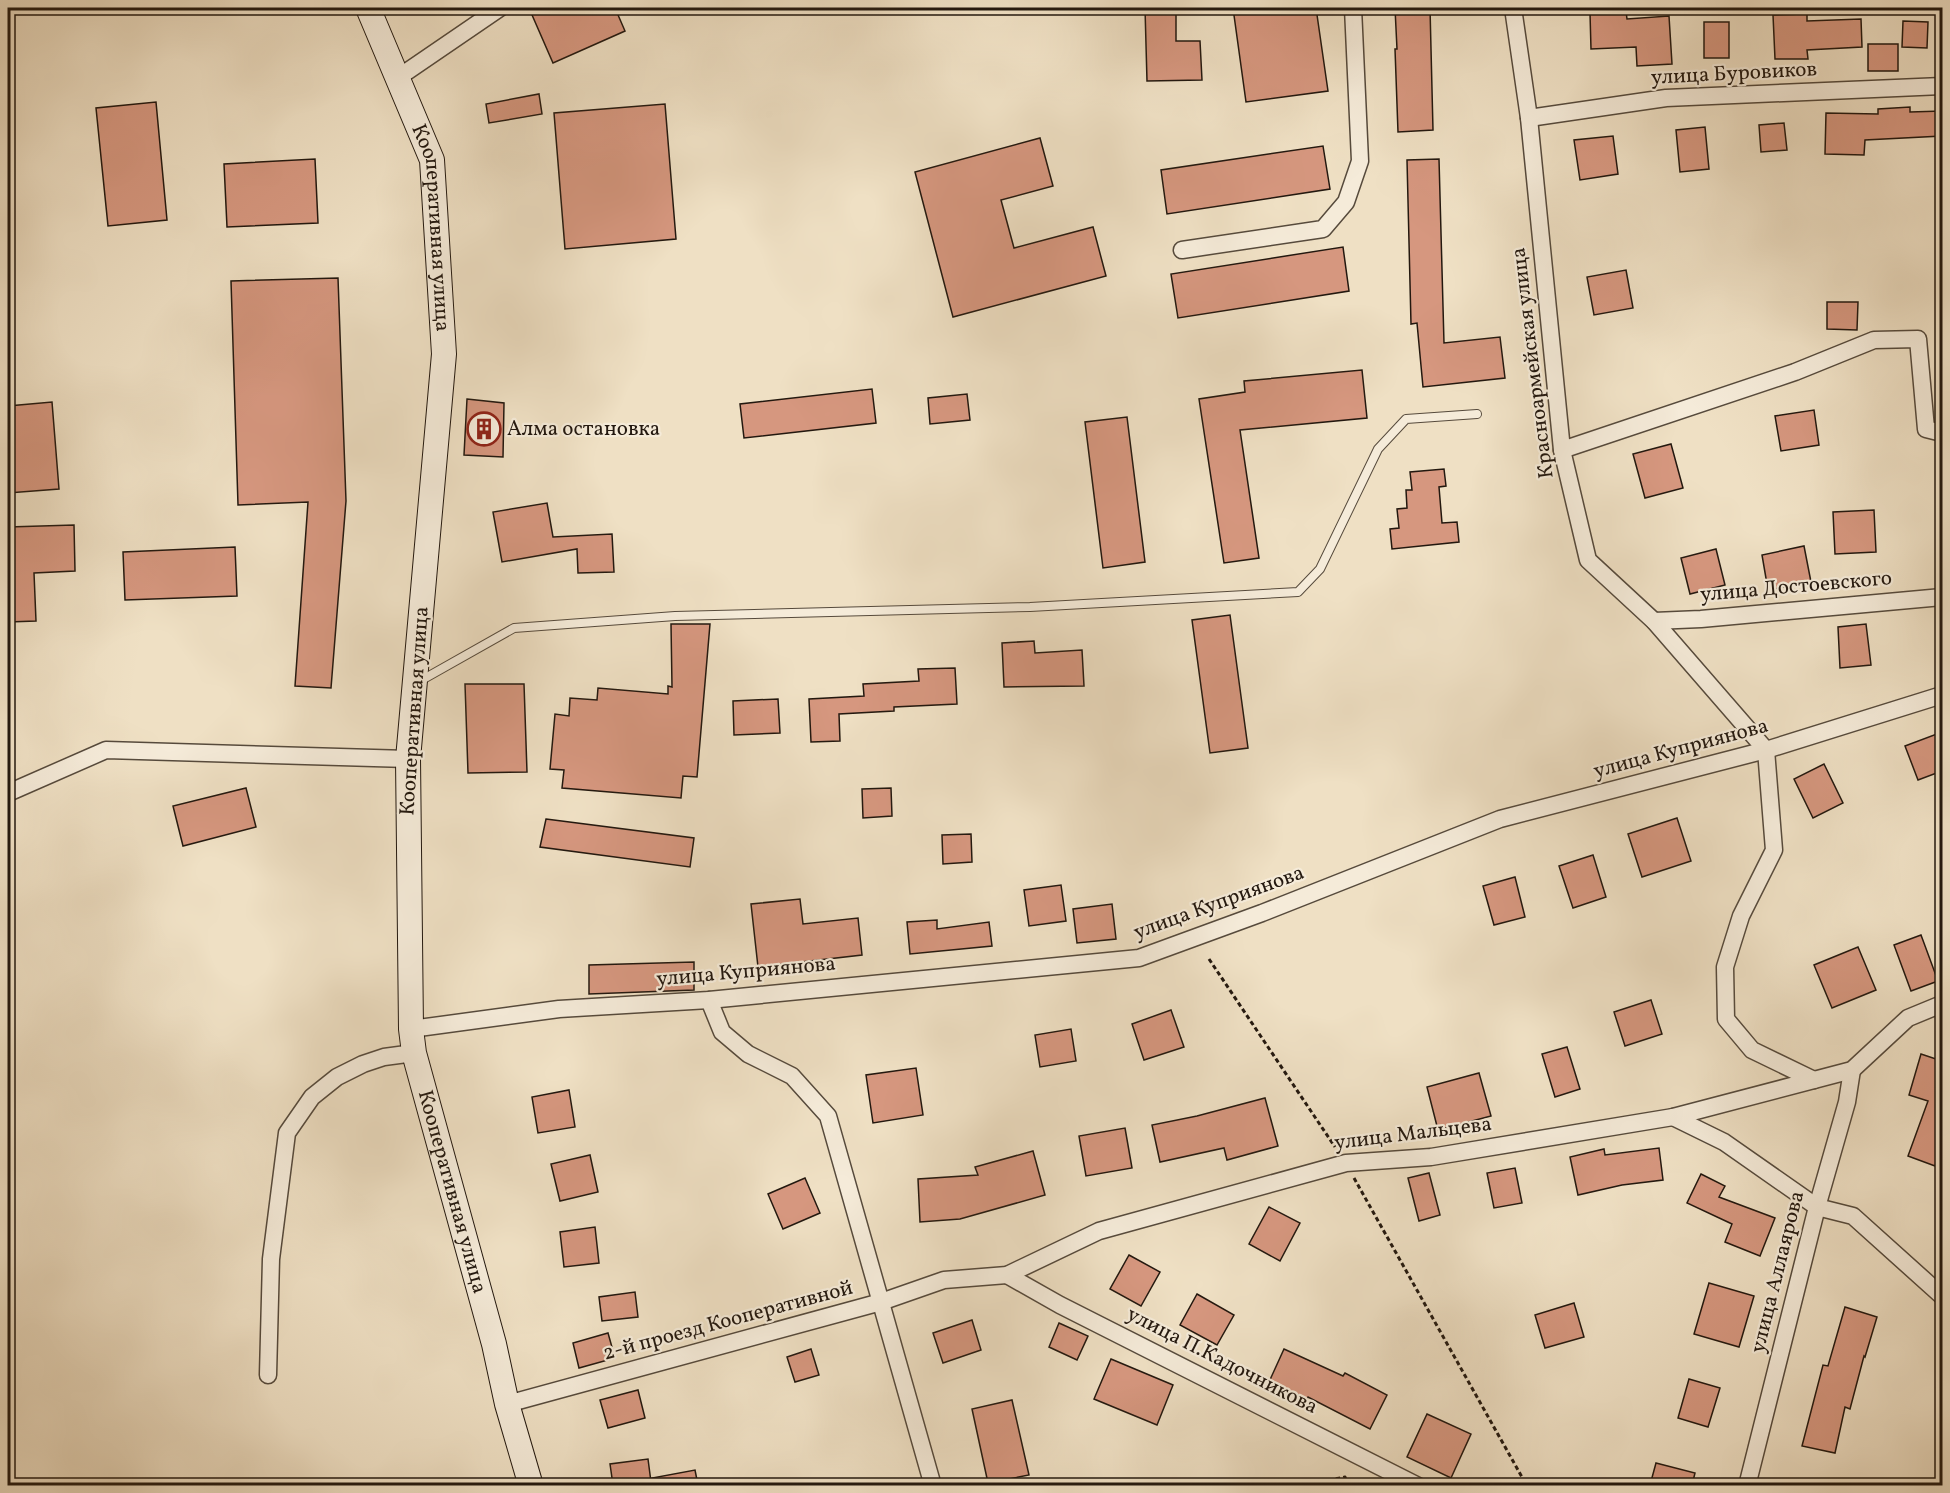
<svg xmlns="http://www.w3.org/2000/svg" width="1950" height="1493" font-family="Vollkorn,serif">
  <style>
    .building { fill: #d6977f; stroke: #23180f; stroke-width: 1.5 }
    .lines { fill: none; stroke-linecap: round; stroke-linejoin: round }
    .service-casing { stroke: #564a3c; stroke-width: 10 }
    .minor-casing { stroke: #564a3c; stroke-width: 19 }
    .secondary-casing { stroke: #23180f; stroke-width: 26 }
    .path { stroke: #23180f; stroke-width: 3; stroke-dasharray: 4.5 3; stroke-linecap: butt }
    .service { stroke: #f5ebd9; stroke-width: 8 }
    .minor { stroke: #f5ebd9; stroke-width: 16 }
    .secondary { stroke: #f5ebd9; stroke-width: 24 }
    .labels { text-anchor: middle; dominant-baseline: central; stroke-width: 4.5; stroke-linejoin: round; paint-order: stroke }
    .street-label { font-size: 21px; fill: #23180f; stroke: #f5ebd9 }
    .poi-label { font-size: 21px; fill: #23180f; stroke: #f5ebd9; text-anchor: start }
  </style>
  <rect width="100%" height="100%" fill="#efe0c4"/>
  <filter id="stains"><feTurbulence type="fractalNoise" baseFrequency=".00333" numOctaves="4"/><feColorMatrix values="0 0 0 0 .2 0 0 0 0 .09 0 0 0 0 .02 0 0 0 .5 -.17"/></filter>
  <radialGradient id="worn" r=".72"><stop offset=".6" stop-color="#630" stop-opacity="0"/><stop offset="1" stop-color="#630" stop-opacity=".3"/></radialGradient>
  <g class="building">
    <polygon points="529,8 615,8 625,31 553,63"/>
    <polygon points="1145,8 1176,8 1176,41 1200,41 1202,80 1147,81"/>
    <polygon points="1233,8 1316,8 1328,91 1246,102"/>
    <polygon points="1395,8 1430,8 1433,130 1398,132 1395,49 1397,49"/>
    <polygon points="1626,11 1627,19 1669,16 1672,64 1637,66 1636,47 1591,49 1590,13"/>
    <polygon points="1807,14 1807,21 1861,19 1862,47 1807,50 1808,59 1775,59 1773,15"/>
    <polygon points="1903,21 1928,22 1927,48 1902,47"/>
    <rect x="1704" y="22" width="25" height="36"/>
    <rect x="1868" y="44" width="30" height="27"/>
    <polygon points="539,94 542,114 489,123 486,104"/>
    <polygon points="156,102 167,220 108,226 96,108"/>
    <polygon points="665,104 676,239 565,249 554,113"/>
    <polygon points="1910,107 1910,112 1942,111 1942,136 1865,140 1864,155 1825,154 1826,113 1878,114 1878,109"/>
    <polygon points="1784,123 1787,150 1761,152 1759,125"/>
    <polygon points="1705,127 1709,169 1680,172 1676,130"/>
    <polygon points="1613,136 1618,174 1580,180 1574,140"/>
    <polygon points="1040,138 1053,186 1001,200 1014,248 1093,227 1106,276 953,317 915,172"/>
    <polygon points="1323,146 1330,189 1167,214 1161,170"/>
    <polygon points="315,159 318,223 227,227 224,164"/>
    <polygon points="1439,159 1444,343 1500,337 1505,378 1423,387 1417,323 1411,324 1407,160"/>
    <polygon points="1343,247 1349,291 1178,318 1171,274"/>
    <polygon points="1626,270 1633,308 1594,315 1587,277"/>
    <polygon points="338,278 346,501 331,688 295,686 308,502 238,505 231,281"/>
    <polygon points="1827,302 1858,302 1857,330 1827,329"/>
    <polygon points="1362,370 1367,418 1240,430 1259,558 1224,563 1199,399 1245,392 1244,381"/>
    <polygon points="872,389 876,423 744,438 740,404"/>
    <polygon points="967,394 970,420 930,424 928,398"/>
    <polygon points="467,399 504,403 503,457 464,455"/>
    <polygon points="52,402 59,489 8,493 8,406"/>
    <polygon points="1814,410 1819,445 1781,451 1775,416"/>
    <polygon points="1127,417 1145,562 1103,568 1085,422"/>
    <polygon points="1671,444 1683,488 1645,498 1633,454"/>
    <polygon points="1444,469 1446,486 1439,487 1442,523 1457,522 1459,542 1392,549 1390,529 1399,528 1397,509 1407,508 1406,490 1412,490 1410,472"/>
    <polygon points="547,503 553,537 612,534 614,572 578,573 577,549 502,562 493,512"/>
    <polygon points="1874,510 1876,552 1835,554 1833,512"/>
    <polygon points="74,525 75,571 34,573 36,621 8,622 8,527"/>
    <polygon points="1804,546 1811,582 1768,590 1762,555"/>
    <polygon points="235,547 237,596 125,600 123,552"/>
    <polygon points="1716,549 1725,585 1690,594 1681,558"/>
    <polygon points="1230,615 1248,748 1210,753 1192,620"/>
    <polygon points="671,624 710,624 697,777 683,776 681,798 562,788 564,770 550,769 555,714 569,716 570,698 597,700 598,688 668,694 668,686 672,687"/>
    <polygon points="1866,624 1871,665 1840,668 1838,627"/>
    <polygon points="1034,641 1035,653 1082,650 1084,686 1004,687 1002,643"/>
    <polygon points="955,668 957,704 894,707 894,711 839,714 840,741 811,742 809,699 864,696 863,684 919,681 918,669"/>
    <polygon points="465,684 524,684 527,772 468,773"/>
    <polygon points="778,699 780,733 734,735 733,701"/>
    <polygon points="1942,732 1942,771 1918,780 1905,746"/>
    <polygon points="1824,764 1843,803 1813,818 1794,779"/>
    <polygon points="246,788 256,827 183,846 173,806"/>
    <polygon points="891,788 892,816 863,818 862,789"/>
    <polygon points="1677,818 1691,861 1642,877 1628,834"/>
    <polygon points="546,819 694,838 690,867 540,847"/>
    <polygon points="971,834 972,862 943,864 942,835"/>
    <polygon points="1593,855 1606,897 1573,908 1559,866"/>
    <polygon points="1515,877 1525,917 1494,925 1483,886"/>
    <polygon points="1061,885 1066,921 1029,926 1024,890"/>
    <polygon points="800,899 803,924 858,918 862,955 758,967 751,904"/>
    <polygon points="1112,904 1116,939 1077,943 1073,909"/>
    <polygon points="937,920 937,929 989,922 992,946 910,954 907,922"/>
    <polygon points="1921,935 1938,981 1911,991 1894,945"/>
    <polygon points="1858,947 1876,990 1832,1008 1814,965"/>
    <polygon points="694,962 694,990 589,994 589,965"/>
    <polygon points="1651,1000 1662,1034 1625,1046 1614,1012"/>
    <polygon points="1171,1010 1184,1047 1144,1060 1132,1024"/>
    <polygon points="1071,1029 1076,1061 1040,1067 1035,1035"/>
    <polygon points="1567,1047 1580,1089 1555,1097 1542,1054"/>
    <polygon points="1921,1054 1942,1061 1942,1105 1937,1122 1942,1125 1942,1146 1935,1166 1908,1156 1928,1101 1909,1095"/>
    <polygon points="916,1068 923,1115 873,1123 866,1075"/>
    <polygon points="1479,1073 1491,1116 1438,1130 1427,1087"/>
    <polygon points="569,1090 575,1127 538,1133 532,1097"/>
    <polygon points="1265,1098 1278,1146 1227,1160 1224,1148 1160,1162 1152,1125 1197,1116"/>
    <polygon points="1125,1128 1132,1168 1086,1176 1079,1136"/>
    <polygon points="1659,1148 1663,1180 1622,1185 1578,1195 1570,1157 1604,1149 1605,1155"/>
    <polygon points="1033,1151 1045,1195 960,1219 920,1222 918,1179 978,1175 975,1167"/>
    <polygon points="590,1155 598,1192 560,1201 551,1164"/>
    <polygon points="1515,1168 1522,1203 1494,1208 1487,1173"/>
    <polygon points="1429,1173 1440,1215 1419,1221 1408,1178"/>
    <polygon points="1701,1174 1725,1186 1719,1197 1775,1218 1760,1256 1725,1242 1732,1224 1687,1203"/>
    <polygon points="805,1178 820,1213 783,1229 768,1194"/>
    <polygon points="1269,1207 1300,1223 1280,1261 1249,1244"/>
    <polygon points="595,1227 599,1263 564,1267 560,1232"/>
    <polygon points="1129,1255 1160,1272 1141,1306 1110,1289"/>
    <polygon points="1709,1283 1754,1296 1739,1347 1694,1334"/>
    <polygon points="635,1292 638,1317 602,1321 599,1297"/>
    <polygon points="1197,1294 1234,1315 1217,1345 1180,1325"/>
    <polygon points="1574,1303 1584,1337 1545,1348 1535,1315"/>
    <polygon points="1845,1307 1877,1317 1865,1357 1864,1356 1850,1409 1845,1407 1835,1453 1802,1446 1823,1365 1828,1366"/>
    <polygon points="972,1320 981,1350 943,1363 933,1333"/>
    <polygon points="1059,1323 1088,1336 1077,1360 1049,1347"/>
    <polygon points="608,1333 615,1358 579,1368 573,1343"/>
    <polygon points="811,1349 819,1375 795,1382 787,1357"/>
    <polygon points="1284,1349 1343,1376 1345,1373 1387,1395 1370,1429 1308,1397 1307,1399 1269,1382"/>
    <polygon points="1111,1359 1173,1385 1157,1425 1094,1399"/>
    <polygon points="1689,1379 1720,1388 1708,1427 1678,1418"/>
    <polygon points="638,1390 645,1418 608,1428 600,1400"/>
    <polygon points="1012,1400 1029,1475 988,1483 972,1409"/>
    <polygon points="1427,1414 1471,1434 1451,1478 1407,1457"/>
    <polygon points="648,1459 651,1482 613,1485 610,1464"/>
    <polygon points="1656,1463 1695,1473 1692,1485 1650,1485"/>
    <polygon points="695,1470 698,1485 653,1485 652,1478"/>
  </g>
  <g class="lines">
    <defs>
      <polyline id="service" points="420,681 514,628 675,616 1030,607 1298,592 1320,569 1378,449 1406,419 1477,414"/>
      <g id="minor">
        <polyline points="1513,8 1529,118 1562,450 1588,560 1654,621 1766,750 1774,850 1741,916 1725,967 1726,1019 1752,1050 1814,1080"/>
        <polyline points="399,77 500,8"/>
        <polyline points="1529,118 1666,98 1942,86"/>
        <polyline points="1182,250 1323,229 1346,202 1360,161 1353,8"/>
        <polyline points="1562,450 1795,372 1874,340 1918,339 1926,429 1942,433"/>
        <polyline points="1654,621 1701,619 1942,597"/>
        <polyline points="8,793 106,750 408,759"/>
        <polyline points="709,1000 722,1032 748,1054 792,1076 828,1116 933,1486"/>
        <polyline points="411,1029 559,1009 709,1000 1139,958 1262,913 1500,819 1766,750 1942,695"/>
        <polyline points="1673,1117 1724,1142 1817,1207 1853,1216 1942,1296"/>
        <polyline points="1007,1275 1060,1305 1418,1486"/>
        <polyline points="268,1375 271,1259 287,1133 312,1097 337,1077 363,1064 384,1057 414,1053"/>
        <polyline points="507,1404 881,1302 944,1280 1007,1275 1099,1231 1346,1163 1431,1157 1673,1117 1852,1070 1908,1018 1942,1004"/>
        <polyline points="1747,1486 1817,1207 1847,1102 1852,1070"/>
      </g>
      <g id="secondary">
        <path id="s1" d="M368 8 432 160 444 354 408 759 411 1029 414 1053 494 1344 507 1404 531 1486"/>
      </g>
    </defs>
    <use href="#service" class="service-casing"/>
    <use href="#minor" class="minor-casing"/>
    <use href="#secondary" class="secondary-casing"/>
    <g class="path">
      <polyline points="1209,959 1335,1147"/>
      <polyline points="1354,1178 1527,1486"/>
      <polyline points="1299,1486 1345,1477 1348,1486"/>
    </g>
    <use href="#service" class="service"/>
    <use href="#minor" class="minor"/>
    <use href="#secondary" class="secondary"/>
  </g>
  <defs>
    <symbol id="building-ring" viewBox="-11 -11 22 22"><circle r="9.5" fill="#f5ebd9" stroke="#8f2418" stroke-width="1.5"/><path d="M-4-6H4V6H1V3H-1V6H-4ZM-2.5-4.3h1.7v1.8h-1.7ZM.8-4.3h1.7v1.8H.8ZM-2.5-1h1.7V.8h-1.7ZM.8-1h1.7V.8H.8Z" fill="#8f2418"/></symbol>
  </defs>
  <g fill-rule="evenodd">
    <use href="#building-ring" x="465" y="410" width="38" height="38"/>
  </g>
  <g class="labels">
    <g class="street-label">
      <text transform="translate(1734 74) rotate(-3)">улица Буровиков</text>
      <text stroke="none"><textPath href="#s1" startOffset="232">Кооперативная улица</textPath></text>
      <text transform="translate(1533 363) rotate(-97)">Красноармейская улица</text>
      <text transform="translate(1796 587) rotate(-5)">улица Достоевского</text>
      <text transform="translate(415 711) rotate(-86)">Кооперативная улица</text>
      <text transform="translate(1681 749) rotate(-15)">улица Куприянова</text>
      <text transform="translate(1219 903) rotate(-20)">улица Куприянова</text>
      <text transform="translate(746 972) rotate(-5)">улица Куприянова</text>
      <text transform="translate(1413 1134) rotate(-7)">улица Мальцева</text>
      <text stroke="none"><textPath href="#s1" startOffset="1204">Кооперативная улица</textPath></text>
      <text transform="translate(1778 1272) rotate(-76)">улица Аллаярова</text>
      <text transform="translate(728 1321) rotate(-15)">2-й проезд Кооперативной</text>
      <text transform="translate(1222 1361) rotate(27)">улица П.Кадочникова</text>
    </g>
    <g class="poi-label">
      <text x="507" y="429">Алма остановка</text>
    </g>
  </g>
  <rect width="1950" height="1493" fill="none" stroke="#efe0c4" stroke-width="30"/>
  <rect x="9" y="9" width="1932" height="1475" fill="none" stroke="#23180f" stroke-width="3"/>
  <rect x="15" y="15" width="1920" height="1463" fill="none" stroke="#23180f" stroke-width="1.5"/>
  <rect width="100%" height="100%" filter="url(#stains)"/>
  <rect width="100%" height="100%" fill="url(#worn)"/>
</svg>
